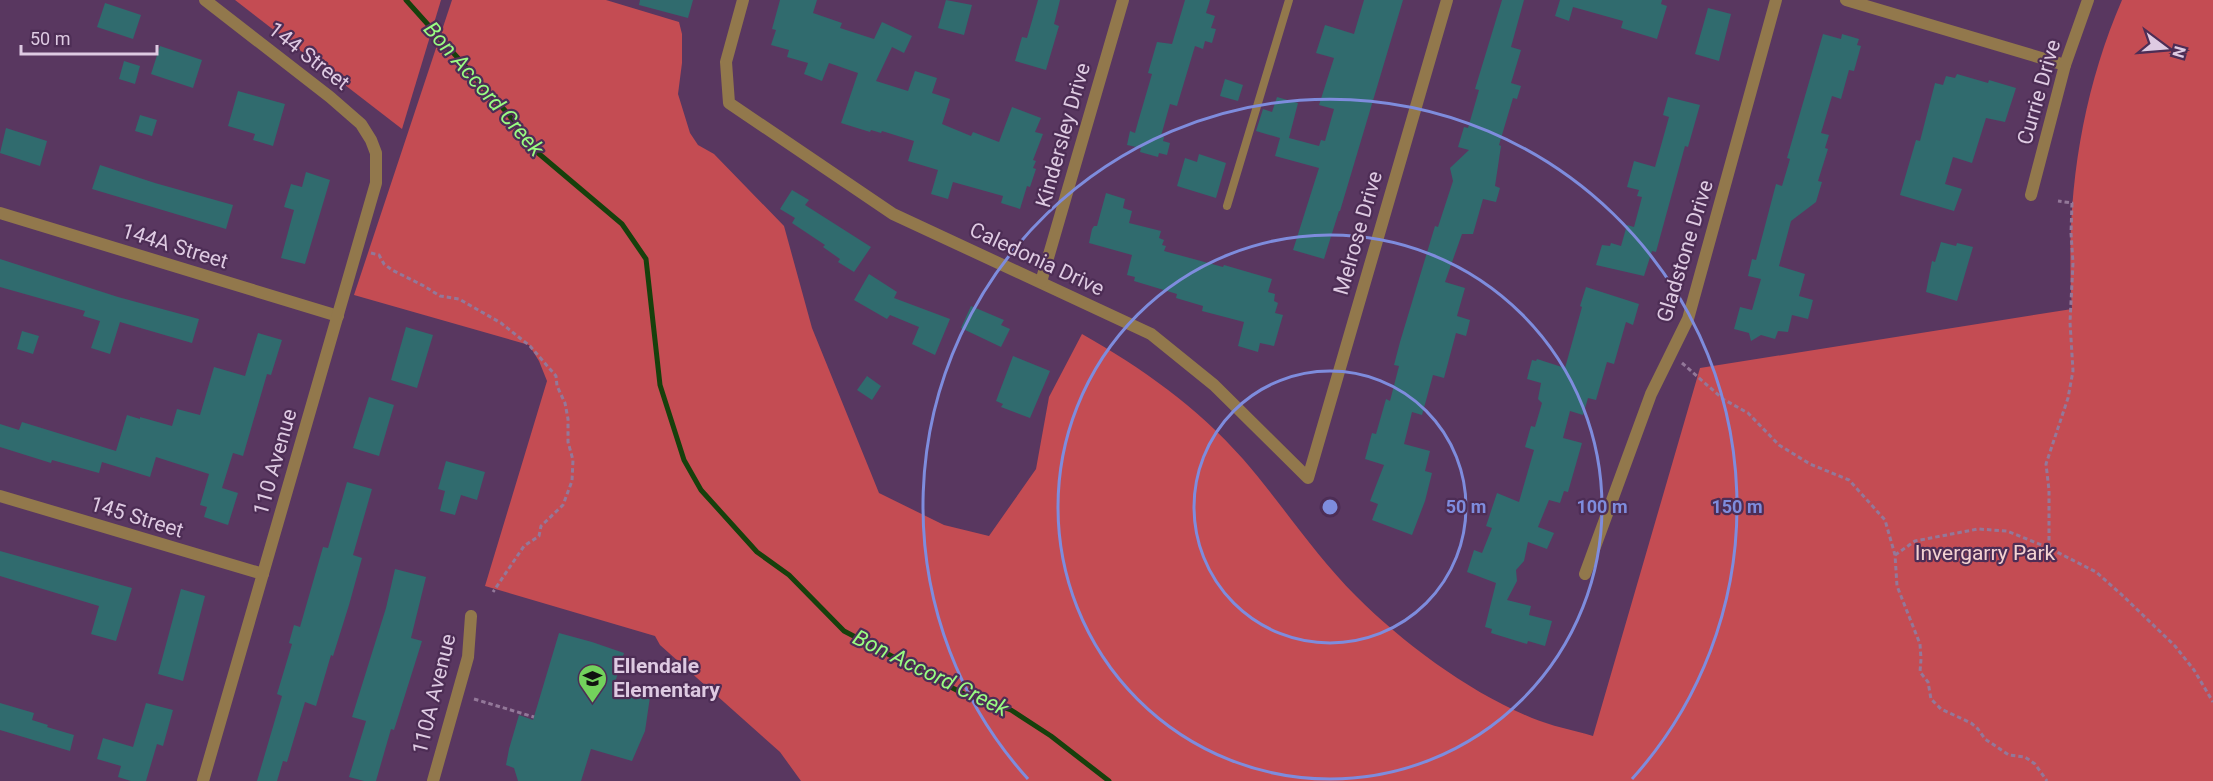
<svg xmlns="http://www.w3.org/2000/svg" width="2213" height="781" font-family="Roboto,sans-serif">
  <style>
    .forest { fill: #c44c53 }
    .lines { fill: none; stroke-linecap: round; stroke-linejoin: round }
    .stream { stroke: #17400c; stroke-width: 5 }
    .building { fill: #306b6e }
    .path { stroke: #937899; stroke-width: 3; stroke-dasharray: 4.5 3; stroke-linecap: butt }
    .service { stroke: #92784c; stroke-width: 8 }
    .minor { stroke: #92784c; stroke-width: 12 }
    .tertiary { stroke: #92784c; stroke-width: 12 }
    .ring { fill: none; stroke: #7e8cdd; stroke-width: 3 }
    .labels { text-anchor: middle; dominant-baseline: central; stroke-width: 4.5; stroke-linejoin: round; paint-order: stroke }
    .street-label { font-size: 21px; fill: #decae2; stroke: #4d2d55 }
    .park-label { font-size: 21px; fill: #f3d2d1; stroke: #4d2d55 }
    .poi-label { font-size: 21px; font-weight: bold; fill: #decae2; stroke: #4d2d55; text-anchor: start }
    .water-label { font-size: 22px; font-style: italic; fill: #99fc82; stroke: #4d2d55 }
    .centre { fill: #7e8cdd; stroke: #4d2d55; stroke-width: 3 }
    .ring-label { font-size: 18px; text-anchor: middle; font-weight: bold; fill: #7e8cdd; stroke: #4d2d55; stroke-width: 4.5; stroke-linejoin: round; paint-order: stroke }
  </style>
  <rect width="100%" height="100%" fill="#593760"/>
  <g class="forest">
    <polygon points="235,0 441,0 402,129"/>
    <path d="M452 0H606L679 22 682 34V63L678 94 690 133 698 145 714 154 784 226 812 328 879 493 944 525 989 536 1036 469 1049 397 1082 334C1142 368 1197 407 1243 459 1282 504 1314 554 1356 596 1404 644 1469 692 1532 718 1551 726 1573 730 1593 736L1700 368 2072 309C2065 203 2080 97 2122 0H2213V781H801L780 752 660 645 655 636 485 586 547 381 539 361 529 345 354 295Z"/>
  </g>
  <g class="lines">
    <polyline class="stream" points="406,0 509,115 531,147 622,224 646,259 660,385 684,460 701,490 757,552 789,575 844,631 964,694 1011,710 1051,736 1109,781"/>
  </g>
  <g class="building">
    <polygon points="640,0 693,0 688,18 639,5"/>
    <polygon points="780,0 817,0 813,13 842,23 840,28 874,39 882,22 912,36 904,53 892,47 876,81 908,91 915,71 937,78 932,93 950,99 942,124 971,136 973,132 999,142 1012,107 1041,118 1035,132 1043,134 1033,160 1036,161 1033,168 1036,169 1030,187 1027,186 1020,209 1001,203 1003,196 953,182 948,199 931,194 938,170 908,161 914,141 882,131 881,133 871,130 870,132 841,123 858,73 829,63 822,81 804,74 808,63 787,57 789,50 771,45 776,30 772,29"/>
    <polygon points="946,0 972,5 964,35 938,28"/>
    <polygon points="1038,0 1060,0 1054,24 1059,26 1046,70 1015,61 1022,37 1027,38"/>
    <polygon points="1185,0 1210,0 1206,13 1215,16 1211,28 1216,29 1212,43 1205,41 1203,49 1195,46 1177,106 1170,104 1161,136 1164,137 1163,141 1170,143 1167,155 1159,153 1158,157 1140,152 1141,148 1127,145 1130,131 1135,133 1138,122 1152,74 1148,73 1157,42 1172,44"/>
    <polygon points="1364,0 1403,0 1340,211 1339,211 1324,259 1293,250 1319,168 1275,156 1280,138 1256,131 1263,109 1272,112 1277,97 1298,103 1289,138 1319,146 1321,140 1325,141 1334,109 1319,105 1334,58 1316,53 1325,25 1354,34"/>
    <polygon points="1502,0 1524,0 1511,47 1521,50 1511,83 1521,86 1517,99 1513,98 1499,145 1501,146 1495,186 1500,188 1496,202 1483,199 1473,234 1462,234 1445,282 1465,288 1457,316 1470,320 1466,336 1456,333 1444,378 1433,375 1422,415 1412,412 1404,444 1430,451 1425,471 1432,473 1425,501 1412,535 1372,520 1378,504 1370,501 1384,465 1365,459 1372,433 1376,434 1386,399 1390,401 1399,366 1394,365 1400,342 1435,226 1438,227 1453,181 1450,168 1469,150 1458,147 1464,127 1468,128 1479,90 1475,89"/>
    <polygon points="1560,0 1662,0 1661,4 1667,6 1657,39 1621,28 1623,21 1573,7 1569,21 1555,16"/>
    <polygon points="105,3 141,15 133,39 97,27"/>
    <polygon points="1708,8 1731,14 1719,61 1695,54"/>
    <polygon points="1823,34 1841,39 1842,34 1859,39 1857,45 1861,46 1854,71 1849,70 1841,99 1832,96 1821,133 1829,135 1825,148 1828,149 1818,181 1822,182 1816,202 1791,221 1779,266 1805,274 1799,296 1813,300 1808,319 1792,315 1788,332 1778,331 1775,339 1761,335 1751,341 1749,333 1734,329 1740,307 1752,310 1761,279 1748,276 1752,259 1756,260 1776,184 1782,186 1790,159 1787,158"/>
    <polygon points="160,46 202,60 193,88 151,74"/>
    <polygon points="124,61 140,66 135,84 119,79"/>
    <polygon points="1957,74 1988,83 1989,80 2016,88 2005,122 1986,118 1972,163 1953,157 1945,184 1962,189 1954,211 1900,195 1916,140 1920,141 1935,83 1943,85 1946,76 1955,78"/>
    <polygon points="1225,79 1243,85 1238,101 1220,96"/>
    <polygon points="238,91 285,104 273,146 253,140 255,134 228,126"/>
    <polygon points="1668,97 1700,105 1688,147 1685,146 1656,252 1652,251 1644,276 1596,265 1602,245 1610,246 1611,243 1621,246 1627,225 1634,227 1642,197 1637,196 1639,190 1627,187 1634,161 1655,167 1669,117 1663,115"/>
    <polygon points="140,115 157,120 152,136 135,131"/>
    <polygon points="6,128 47,141 40,166 0,153"/>
    <polygon points="1199,154 1226,163 1216,198 1177,186 1185,158 1197,162"/>
    <polygon points="100,165 155,183 233,205 226,229 92,189"/>
    <polygon points="306,172 330,180 305,264 281,258 294,210 284,207 291,184 302,187"/>
    <polygon points="792,190 809,200 805,205 871,247 854,272 838,262 840,259 823,247 825,245 792,223 795,218 780,209"/>
    <polygon points="1106,193 1125,199 1123,208 1132,211 1129,223 1161,231 1159,238 1164,240 1162,245 1166,246 1164,251 1223,267 1224,265 1272,279 1268,292 1275,294 1274,301 1278,303 1275,313 1283,315 1274,346 1260,343 1258,352 1238,346 1244,322 1202,311 1203,306 1176,298 1177,294 1134,281 1135,277 1127,275 1132,255 1089,243 1092,229 1094,226 1097,226"/>
    <polygon points="1941,242 1956,246 1957,243 1973,247 1957,301 1926,292 1932,261 1935,262"/>
    <polygon points="0,259 118,297 199,319 192,343 120,322 110,354 91,348 100,321 83,316 85,311 0,287"/>
    <polygon points="869,274 897,292 894,298 950,319 935,355 912,344 919,327 890,315 887,319 854,300"/>
    <polygon points="1586,287 1639,304 1633,325 1626,322 1614,364 1607,362 1596,400 1588,398 1583,415 1570,411 1563,438 1582,443 1568,492 1564,491 1560,503 1549,500 1538,527 1554,533 1547,549 1528,542 1524,561 1516,570 1517,581 1507,600 1531,606 1529,615 1552,621 1545,646 1528,641 1527,644 1491,633 1492,629 1485,627 1496,583 1467,572 1474,550 1482,553 1492,528 1486,526 1497,493 1519,502 1534,450 1525,447 1531,426 1535,427 1542,403 1538,399 1541,383 1527,379 1532,360 1536,361 1537,359 1565,368 1582,307 1580,306"/>
    <polygon points="971,306 1004,320 1001,325 1010,329 1001,347 961,328"/>
    <polygon points="406,327 433,335 417,388 391,380"/>
    <polygon points="22,331 39,336 33,354 17,349"/>
    <polygon points="258,333 282,340 271,375 267,374 243,456 233,453 222,488 238,493 228,525 204,517 207,507 200,505 209,474 156,457 150,477 102,462 99,473 52,460 51,463 0,447 0,424 19,430 22,422 116,451 127,415 140,419 140,417 172,426 177,409 200,415 214,367 245,376"/>
    <polygon points="1013,356 1050,371 1030,418 1001,407 1003,404 996,401"/>
    <polygon points="867,376 881,386 872,400 857,390"/>
    <polygon points="369,397 394,405 379,456 353,448"/>
    <polygon points="446,461 485,472 477,500 461,495 455,515 440,511 445,491 438,489"/>
    <polygon points="347,482 372,489 353,555 362,558 349,605 333,656 331,655 316,706 305,702 287,762 283,761 277,781 257,781 282,696 277,694 292,644 289,643 294,625 300,627 323,547 328,548"/>
    <polygon points="0,551 132,588 116,641 91,634 99,606 0,576"/>
    <polygon points="395,569 426,577 411,638 422,641 394,730 391,729 376,781 364,781 349,777 366,721 352,717 386,608"/>
    <polygon points="181,589 205,596 183,681 158,674"/>
    <polygon points="559,633 592,642 624,653 614,686 650,697 645,731 632,761 591,749 581,781 518,781 514,768 506,765 509,749 519,715 533,720"/>
    <polygon points="0,703 34,713 32,720 48,725 47,727 74,735 70,751 0,730"/>
    <polygon points="146,703 173,710 163,746 157,744 146,781 131,781 118,777 121,766 97,759 103,738 133,747"/>
  </g>
  <g class="lines">
    <g class="path">
      <polyline points="371,253 379,255 384,264 392,270 424,286 440,296 459,299 501,323 530,346 556,376 557,386 565,403 568,419 568,442 573,460 572,481 563,505 541,526 539,536 524,546 493,592"/>
      <polyline points="1682,363 1723,399 1748,413 1779,445 1810,464 1849,480 1885,520 1895,555 1897,586 1920,644 1921,659 1920,672 1928,682 1931,699 1941,709 1971,723 1978,729 1985,739 2009,755 2025,757 2035,764 2047,781"/>
      <polyline points="2049,548 2049,490 2046,464 2068,398 2073,371 2070,322 2073,263 2071,233 2072,203 2058,201"/>
      <polyline points="1895,555 1915,541 1978,529 2007,531 2049,548 2096,572 2121,594 2175,646 2194,670 2213,702"/>
      <polyline points="474,699 534,717"/>
    </g>
    <polyline class="service" points="1227,206 1289,0"/>
    <g class="minor">
      <polyline points="743,0 726,62 729,103 893,214 1151,334 1214,385 1308,478 1447,0"/>
      <polyline points="1846,0 2065,65"/>
      <polyline points="2031,195 2065,65 2088,0"/>
      <polyline points="0,213 338,316"/>
      <polyline points="1041,282 1123,0"/>
      <polyline points="0,496 263,574"/>
      <polyline points="1585,574 1651,394 1688,319 1776,0"/>
      <polyline points="433,781 468,657 471,616"/>
    </g>
    <polyline class="tertiary" points="203,781 376,183 376,153 371,140 361,124 330,97 205,0"/>
  </g>
  <g class="ring">
    <circle cx="1330" cy="507" r="136"/>
    <circle cx="1330" cy="507" r="272"/>
    <path d="M1028 779A407 407 0 1 1 1632 779"/>
  </g>
  <defs>
    <symbol id="school-pin" viewBox="-11 -11 22 30"><path d="M0 17L-7.5 6A9.5 9.5 0 1 1 7.5 6Z" fill="#73d25c" stroke="#4d2d55"/><path d="M0-5L7-2L0 1L-7-2ZM-4 1L0 2.5L4 1V4Q0 6-4 4Z" fill="#111"/></symbol>
  </defs>
  <g fill-rule="evenodd">
    <use href="#school-pin" x="576" y="662" width="33" height="45"/>
  </g>
  <g class="labels">
    <g class="street-label">
      <text transform="translate(309 56) rotate(38)">144 Street</text>
      <text transform="translate(2039 92) rotate(-74)">Currie Drive</text>
      <text transform="translate(1063 135) rotate(-74)">Kindersley Drive</text>
      <text transform="translate(1358 233) rotate(-74)">Melrose Drive</text>
      <text transform="translate(175 246) rotate(17)">144A Street</text>
      <text transform="translate(1685 251) rotate(-73)">Gladstone Drive</text>
      <text transform="translate(1037 259) rotate(25)">Caledonia Drive</text>
      <text transform="translate(275 462) rotate(-74)">110 Avenue</text>
      <text transform="translate(137 517) rotate(17)">145 Street</text>
      <text transform="translate(434 694) rotate(-76)">110A Avenue</text>
    </g>
    <g class="park-label">
      <text x="1985" y="553">Invergarry Park</text>
    </g>
    <g class="poi-label">
      <text x="613" y="666">Ellendale<tspan x="613" dy="24">Elementary</tspan></text>
    </g>
    <g class="water-label">
      <text transform="translate(484 89) rotate(49)">Bon Accord Creek</text>
      <text transform="translate(931 673) rotate(26)">Bon Accord Creek</text>
    </g>
  </g>
  <circle cx="1330" cy="507" r="9" class="centre"/>
  <g class="ring-label">
    <text x="1466" y="513">50 m</text>
    <text x="1602" y="513">100 m</text>
    <text x="1737" y="513">150 m</text>
  </g>
  <g transform="translate(2165 48) rotate(106)" stroke="#4d2d55" stroke-width="4.5" paint-order="stroke">
  <path d="M0-4.5L10 22L0 15L-10 22Z" fill="#decae2"/>
  <text y="-9" font-size="16" font-weight="bold" text-anchor="middle" fill="#decae2">N</text>
  </g>
  <path d="M21 45v9h136v-9" fill="none" stroke="#decae2" stroke-width="3"/>
  <text x="30" y="45" font-size="18" fill="#decae2" stroke="#4d2d55" stroke-width="4.5" paint-order="stroke">50 m</text>
</svg>
